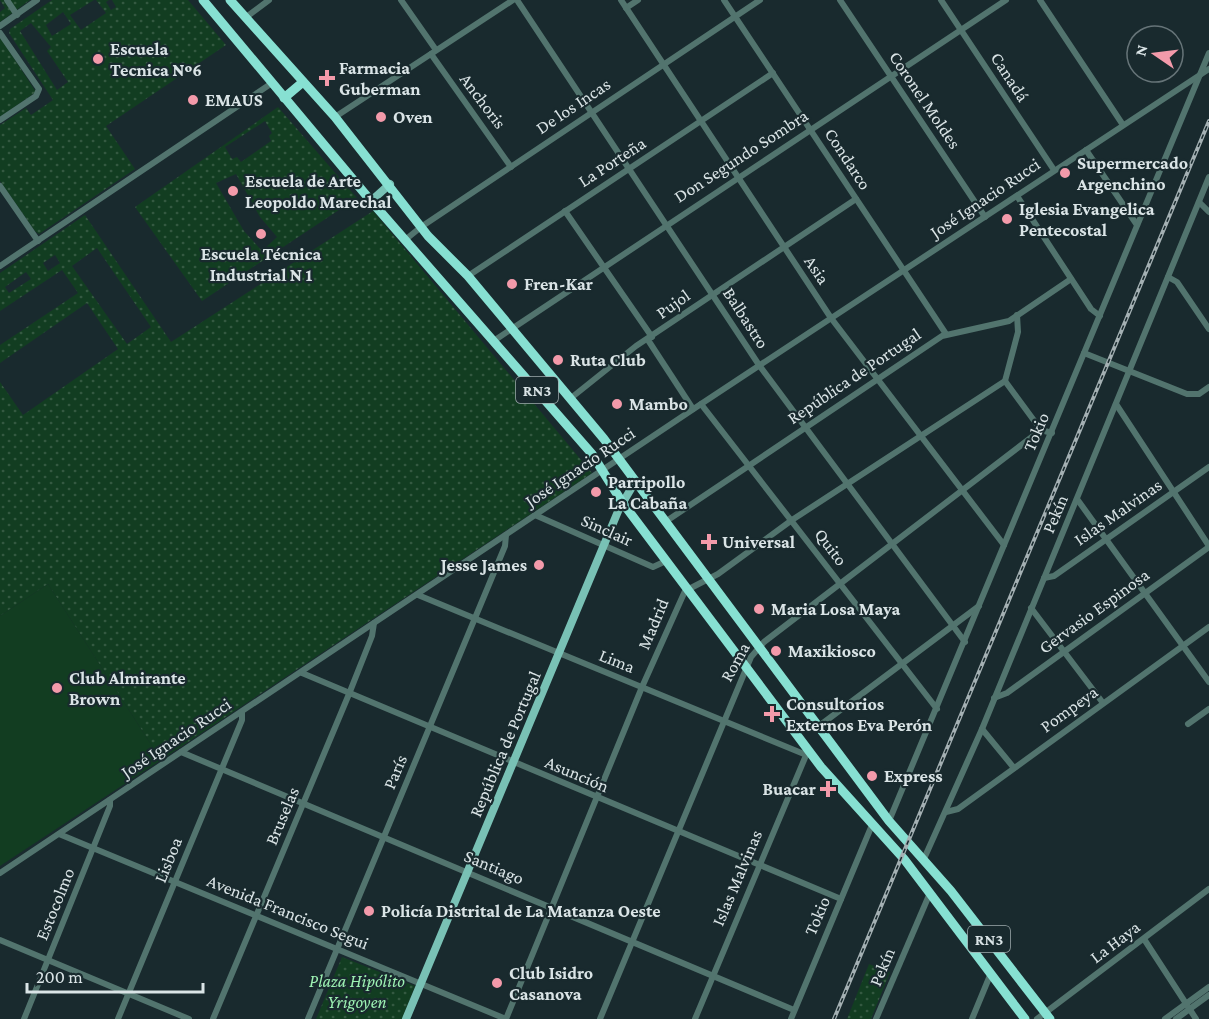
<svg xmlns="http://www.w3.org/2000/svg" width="1209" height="1019" font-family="'Crimson Pro',serif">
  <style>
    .grass { fill: url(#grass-dots); fill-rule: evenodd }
    .pitch { fill: #123d21 }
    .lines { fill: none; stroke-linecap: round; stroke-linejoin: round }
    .minor { stroke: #52746e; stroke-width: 6 }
    .major { stroke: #79c1b5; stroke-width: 8 }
    .highway { stroke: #87e0d2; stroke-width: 9 }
    .rail-casing { stroke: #a4b0b3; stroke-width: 4 }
    .rail { stroke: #192a2e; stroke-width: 1.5; stroke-dasharray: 4.5; stroke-linecap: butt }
    .poi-dot { fill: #f39aaa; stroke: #192a2e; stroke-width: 2 }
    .labels { text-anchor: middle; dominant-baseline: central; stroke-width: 4.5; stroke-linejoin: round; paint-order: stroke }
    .shield { fill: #192a2e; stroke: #a0acaf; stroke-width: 1.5 }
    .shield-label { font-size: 16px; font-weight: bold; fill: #dae4e6 }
    .poi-label { font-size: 18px; font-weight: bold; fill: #dae4e6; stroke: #192a2e; text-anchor: start }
    .street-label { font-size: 18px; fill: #dae4e6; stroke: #192a2e }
    .park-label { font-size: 18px; font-style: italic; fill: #9cf0b2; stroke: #192a2e }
  </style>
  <defs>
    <pattern id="grass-dots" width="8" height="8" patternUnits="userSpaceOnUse" patternTransform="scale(1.5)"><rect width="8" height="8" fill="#123d21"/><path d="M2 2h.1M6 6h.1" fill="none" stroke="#345941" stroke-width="1.8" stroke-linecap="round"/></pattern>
  </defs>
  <rect width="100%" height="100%" fill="#192a2e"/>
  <g class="grass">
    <polygon points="0,0 30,0 0,22 0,12 5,8"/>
    <path d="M52 0H94L70 15 81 30 106 13 96 0H109L106 2 111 10 116 7 112 0H188L226 45 106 126 135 169 39 234 35 231 0 181V125L26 108 31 115 53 100 9 33 10 29ZM63 12 71 24 52 36 46 25ZM31 23 51 47 47 51 68 82 57 90 20 31Z"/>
    <polygon points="0,37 36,92 0,117"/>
    <path d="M278 107 357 198 202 301 135 207ZM265 121 272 133 269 136 271 141 241 162 237 157 232 159 225 147ZM236 174 260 217 277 237 262 251 244 231 216 183Z"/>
    <path d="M373 211 592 473 161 760 48 584 0 616V382L23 415 118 349 87 303 0 363V345L78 293 62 270 0 311V273L85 215 171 342ZM97 248 151 327 127 344 72 266ZM55 255 60 263 48 271 43 263ZM26 272 31 279 9 293 5 287Z"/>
    <polygon points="342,957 415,986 402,1019 316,1019"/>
    <polygon points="869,964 890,972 871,1019 847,1019"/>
  </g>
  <polygon class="pitch" points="48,584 161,760 0,866 0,616"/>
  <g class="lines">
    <g class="minor">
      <polyline points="7,0 17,15"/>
      <polyline points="401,0 436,50"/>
      <polyline points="517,0 759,365 965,642"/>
      <polyline points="621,0 831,318 1004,545"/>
      <polyline points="724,0 946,334"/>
      <polyline points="840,0 985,217"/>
      <polyline points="941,0 1054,170"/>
      <polyline points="1040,0 1123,125"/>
      <polyline points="626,8 638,0"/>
      <polyline points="245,18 269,0"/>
      <polyline points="0,26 37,0"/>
      <polyline points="0,33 39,89 36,96 0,120"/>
      <polyline points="431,54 511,167"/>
      <polyline points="335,117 513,0"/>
      <polyline points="1086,150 1137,225"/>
      <polyline points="0,186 38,241"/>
      <polyline points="1017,196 1091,309 1100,316"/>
      <polyline points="1199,202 1209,212"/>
      <polyline points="565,211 652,337"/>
      <polyline points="405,240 421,227 760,0"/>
      <polyline points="0,266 272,83"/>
      <polyline points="468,276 773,73"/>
      <polyline points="1168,277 1177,282 1209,329"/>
      <polyline points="495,340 1006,0"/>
      <polyline points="648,340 693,409"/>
      <polyline points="1084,353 1187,394 1199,394 1209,387"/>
      <polyline points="1005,381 1041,430 1052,433"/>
      <polyline points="571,398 636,346 856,199"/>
      <polyline points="701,404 937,709"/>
      <polyline points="1116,404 1209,546"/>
      <polyline points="1077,499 1209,682"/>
      <polyline points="535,515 653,567 666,561"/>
      <polyline points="665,522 942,336 1009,321 1071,279"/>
      <polyline points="1044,578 1054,576 1209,467"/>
      <polyline points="418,595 804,754"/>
      <polyline points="1031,608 1103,703"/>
      <polyline points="302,673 841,899"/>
      <polyline points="994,698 1007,693 1209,547"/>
      <polyline points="1188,724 1209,709"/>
      <polyline points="819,726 979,606"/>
      <polyline points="982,729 1014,768"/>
      <polyline points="181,752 794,1010"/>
      <polyline points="946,812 958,809 1209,627"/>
      <polyline points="889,821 1209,53"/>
      <polyline points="59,834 506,1019"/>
      <polyline points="923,861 982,729 1209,177"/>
      <polyline points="0,873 701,404 1209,69"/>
      <polyline points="1144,939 1196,1019"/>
      <polyline points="0,940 189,1019"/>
      <polyline points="24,1019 110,806 110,800"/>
      <polyline points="118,1019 242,720 242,712"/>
      <polyline points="213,1019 349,694 372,636 374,623"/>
      <polyline points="308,1019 505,546 506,535"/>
      <polyline points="506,1019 642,687 685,591 718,574 792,520 1005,381 1018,332 1017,315"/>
      <polyline points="600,1019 751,657 764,642 1041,430"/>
      <polyline points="695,1019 807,753"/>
      <polyline points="791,1019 872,825"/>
      <polyline points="876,1019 930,893"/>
      <polyline points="972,1019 991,973"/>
      <polyline points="1037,1019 1209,889"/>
      <polyline points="1165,1019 1209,987"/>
      <polyline points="1176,1019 1209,995"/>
    </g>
    <g class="major">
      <polyline points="371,201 390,184"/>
      <polyline points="406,1019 619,509 635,482"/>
    </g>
    <g class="highway">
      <polyline points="203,0 371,201 592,454 622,502 821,767 904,859 1025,1019"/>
      <polyline points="230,0 335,117 428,236 468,276 604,439 889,821 951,891 1050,1019"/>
      <polyline points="284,98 303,82"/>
    </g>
    <defs>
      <polyline id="rail" points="834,1019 1209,121"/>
    </defs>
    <use href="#rail" class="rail-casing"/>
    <use href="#rail" class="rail"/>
  </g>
  <g class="poi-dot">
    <circle cx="98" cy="59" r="6"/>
    <path d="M324 69h6v6h6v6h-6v6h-6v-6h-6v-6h6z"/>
    <circle cx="193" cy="100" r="6"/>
    <circle cx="381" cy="117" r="6"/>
    <circle cx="1065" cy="173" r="6"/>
    <circle cx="233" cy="191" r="6"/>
    <circle cx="1007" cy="219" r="6"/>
    <circle cx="261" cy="234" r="6"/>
    <circle cx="512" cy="284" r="6"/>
    <circle cx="558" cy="360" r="6"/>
    <circle cx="617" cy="404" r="6"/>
    <circle cx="596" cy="492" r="6"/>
    <path d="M706 533h6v6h6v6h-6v6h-6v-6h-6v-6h6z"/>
    <circle cx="539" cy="565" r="6"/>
    <circle cx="759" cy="609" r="6"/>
    <circle cx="776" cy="651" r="6"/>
    <circle cx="57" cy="688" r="6"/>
    <path d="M769 705h6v6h6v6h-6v6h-6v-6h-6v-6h6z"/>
    <circle cx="872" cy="776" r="6"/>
    <path d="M825 780h6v6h6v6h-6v6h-6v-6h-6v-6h6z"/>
    <circle cx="369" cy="911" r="6"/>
    <circle cx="497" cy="983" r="6"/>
  </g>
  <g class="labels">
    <g class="shield">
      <rect x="516" y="377" width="42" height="26" rx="4.5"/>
      <rect x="968" y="926" width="42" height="26" rx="4.5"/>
    </g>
    <g class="shield-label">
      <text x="537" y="390">RN3</text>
      <text x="989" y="939">RN3</text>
    </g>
    <g class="poi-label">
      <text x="110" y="49">Escuela<tspan x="110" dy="21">Tecnica Nº6</tspan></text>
      <text x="339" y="68">Farmacia<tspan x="339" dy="21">Guberman</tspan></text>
      <text x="205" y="100">EMAUS</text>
      <text x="393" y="117">Oven</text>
      <text x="1077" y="163">Supermercado<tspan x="1077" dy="21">Argenchino</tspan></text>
      <text x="245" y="181">Escuela de Arte<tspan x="245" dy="21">Leopoldo Marechal</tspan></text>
      <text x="1019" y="209">Iglesia Evangelica<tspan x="1019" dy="21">Pentecostal</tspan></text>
      <text x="261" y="254" text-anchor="middle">Escuela Técnica<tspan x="261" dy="21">Industrial N 1</tspan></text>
      <text x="524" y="284">Fren-Kar</text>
      <text x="570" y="360">Ruta Club</text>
      <text x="629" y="404">Mambo</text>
      <text x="608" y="482">Parripollo<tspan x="608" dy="21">La Cabaña</tspan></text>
      <text x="722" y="542">Universal</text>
      <text x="527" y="565" text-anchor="end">Jesse James</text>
      <text x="771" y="609">Maria Losa Maya</text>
      <text x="788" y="651">Maxikiosco</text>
      <text x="69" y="678">Club Almirante<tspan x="69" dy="21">Brown</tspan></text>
      <text x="786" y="704">Consultorios<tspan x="786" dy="21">Externos Eva Perón</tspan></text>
      <text x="884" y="776">Express</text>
      <text x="816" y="789" text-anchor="end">Buacar</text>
      <text x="381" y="911">Policía Distrital de La Matanza Oeste</text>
      <text x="509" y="973">Club Isidro<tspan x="509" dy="21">Casanova</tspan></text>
    </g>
    <g class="street-label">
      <text transform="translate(1010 77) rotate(57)">Canadá</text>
      <text transform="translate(925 100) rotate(56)">Coronel Moldes</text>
      <text transform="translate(483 101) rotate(53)">Anchoris</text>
      <text transform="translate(573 106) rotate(-34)">De los Incas</text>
      <text transform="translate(741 156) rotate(-33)">Don Segundo Sombra</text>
      <text transform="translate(848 159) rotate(57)">Condarco</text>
      <text transform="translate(612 162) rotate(-33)">La Porteña</text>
      <text transform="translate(985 198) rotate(-34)">José Ignacio Rucci</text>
      <text transform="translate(817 270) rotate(56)">Asia</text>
      <text transform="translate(673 304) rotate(-35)">Pujol</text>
      <text transform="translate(746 318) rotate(57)">Balbastro</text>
      <text transform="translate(854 376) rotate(-34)">República de Portugal</text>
      <text transform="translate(1036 432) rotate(-67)">Tokio</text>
      <text transform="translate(580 467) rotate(-34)">José Ignacio Rucci</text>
      <text transform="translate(1118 512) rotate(-35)">Islas Malvinas</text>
      <text transform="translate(1055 514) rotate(-67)">Pekín</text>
      <text transform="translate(607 530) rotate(24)">Sinclair</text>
      <text transform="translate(831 547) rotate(53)">Quito</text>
      <text transform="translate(1094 611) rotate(-36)">Gervasio Espinosa</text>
      <text transform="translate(653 624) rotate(-67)">Madrid</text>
      <text transform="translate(617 661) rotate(22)">Lima</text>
      <text transform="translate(735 662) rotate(-61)">Roma</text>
      <text transform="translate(1069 709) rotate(-36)">Pompeya</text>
      <text transform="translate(176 738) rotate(-34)">José Ignacio Rucci</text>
      <text transform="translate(505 744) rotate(-67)">República de Portugal</text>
      <text transform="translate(395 772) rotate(-67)">París</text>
      <text transform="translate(577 774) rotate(23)">Asunción</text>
      <text transform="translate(282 816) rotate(-67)">Bruselas</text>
      <text transform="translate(168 860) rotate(-68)">Lisboa</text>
      <text transform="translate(494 867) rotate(23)">Santiago</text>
      <text transform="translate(737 878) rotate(-67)">Islas Malvinas</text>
      <text transform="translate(55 904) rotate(-68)">Estocolmo</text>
      <text transform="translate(288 912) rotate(22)">Avenida Francisco Segui</text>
      <text transform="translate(817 916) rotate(-67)">Tokio</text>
      <text transform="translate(1115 942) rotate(-37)">La Haya</text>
      <text transform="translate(882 967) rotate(-67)">Pekín</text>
    </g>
    <g class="park-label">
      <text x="357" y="981">Plaza Hipólito<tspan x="357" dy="21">Yrigoyen</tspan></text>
    </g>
  </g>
  <g transform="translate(1155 54) rotate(284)"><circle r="28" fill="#192a2e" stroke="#667478" stroke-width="1.5"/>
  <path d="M0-4.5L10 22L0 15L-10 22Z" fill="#f39aaa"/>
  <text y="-9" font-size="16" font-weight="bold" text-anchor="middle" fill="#dae4e6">N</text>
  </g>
  <path d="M27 983v9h176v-9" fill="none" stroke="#dae4e6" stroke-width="3"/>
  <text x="36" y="983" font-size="18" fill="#dae4e6" stroke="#192a2e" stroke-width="4.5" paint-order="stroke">200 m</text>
</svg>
